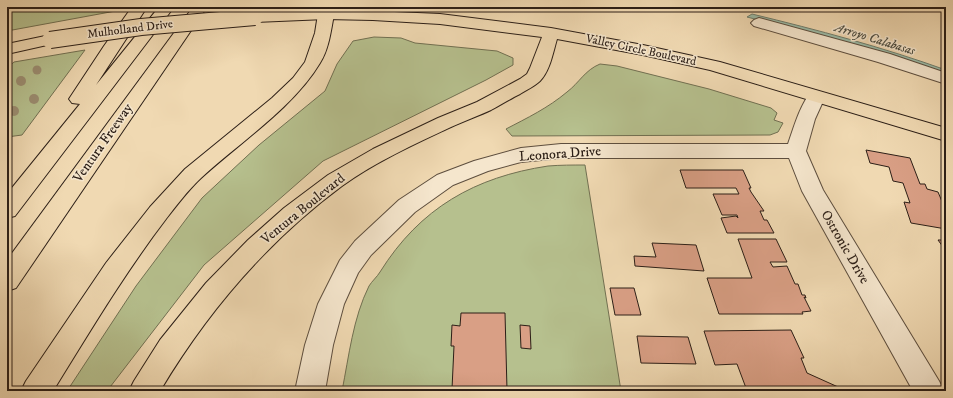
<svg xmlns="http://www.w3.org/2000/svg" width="953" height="398" font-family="'IM FELL DW Pica',serif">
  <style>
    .green { fill: #b6c08e; stroke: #717052 }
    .water { fill: #9bbba7; stroke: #6f7d6d }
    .building { fill: #d99f85; stroke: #2c1f17 }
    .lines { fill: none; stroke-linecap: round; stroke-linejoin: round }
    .minor-casing { stroke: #5d4e3e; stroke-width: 2 }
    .major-casing { stroke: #2c1f17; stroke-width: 2 }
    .highway-casing { stroke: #2c1f17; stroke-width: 2 }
    .minor { fill: #f5e6cd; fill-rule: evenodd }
    .major { fill: #f0d9b2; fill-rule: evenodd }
    .highway { fill: #f0d9b2; fill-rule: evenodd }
    .major-bridge-casing { stroke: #2c1f17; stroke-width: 18; stroke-linecap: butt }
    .major-bridge { stroke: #f0d9b2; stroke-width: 16 }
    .tree { fill: #9b8d71 }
    .labels { text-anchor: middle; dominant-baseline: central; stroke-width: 3; stroke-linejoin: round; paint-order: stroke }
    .far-street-label { font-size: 12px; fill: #2c1f17; stroke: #f5e6cd }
    .far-water-label { font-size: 13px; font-style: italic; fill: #4d4e42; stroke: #f5e6cd }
    .street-label { font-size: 14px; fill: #2c1f17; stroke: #f5e6cd }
  </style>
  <rect width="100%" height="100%" fill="#f0d9b2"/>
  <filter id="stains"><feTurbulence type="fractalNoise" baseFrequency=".005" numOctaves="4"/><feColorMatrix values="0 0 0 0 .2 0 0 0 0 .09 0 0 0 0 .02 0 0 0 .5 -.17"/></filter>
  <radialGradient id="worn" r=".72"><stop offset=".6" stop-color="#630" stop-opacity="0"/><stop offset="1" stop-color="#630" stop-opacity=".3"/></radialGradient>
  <g class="green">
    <polygon points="7,7 123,7 121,10 7,31"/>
    <polygon points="374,37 401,38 415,43 497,51 513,58 513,65 486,80 323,161 204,265 107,391 67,391 136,286 202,198 259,145 325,91 337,64 353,41"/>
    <polygon points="85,50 22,135 7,137 7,106 9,100 7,68 14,62"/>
    <path d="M600 64 617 66 709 89 771 108 777 113 774 120 783 123 778 132 770 135 512 136 506 129C527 118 548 108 567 92 579 83 585 70 600 64Z"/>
    <path d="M585 165 621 391H342C349 356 353 318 369 286 372 281 377 277 380 272 420 208 475 177 548 166 560 165 573 165 585 165Z"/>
  </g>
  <path class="water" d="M752 14C818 30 882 47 946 70V75L847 43 747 17Z"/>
  <g class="building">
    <polygon points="866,150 910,158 920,184 925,184 927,189 938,192 946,211 946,229 911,223 904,202 910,203 903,183 893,181 889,167 870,163"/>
    <polygon points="680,170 743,170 751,188 749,188 751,192 764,211 760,211 764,220 767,220 774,233 727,233 721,218 736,216 738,218 737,215 722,215 713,194 739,194 736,188 686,188"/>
    <polygon points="738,239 776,239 787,262 770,262 773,267 787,266 795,284 798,284 802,295 805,295 806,298 804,297 811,311 802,312 803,314 719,314 707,278 752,278"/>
    <polygon points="938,240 946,240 946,251"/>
    <polygon points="652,243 696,245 704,271 635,266 634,256 656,257"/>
    <polygon points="610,288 634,288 641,315 615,315"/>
    <polygon points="461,313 505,313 507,390 452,389 454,346 451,346 452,325 460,326"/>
    <polygon points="520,325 530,326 531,349 521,348"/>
    <polygon points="791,330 804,358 801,358 807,373 847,391 756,391 755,388 746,388 737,364 715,365 704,331"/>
    <polygon points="637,336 688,337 696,364 641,363"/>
  </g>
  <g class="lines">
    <defs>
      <g id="minor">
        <polygon points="759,18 890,54 946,73 946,84 878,62 754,26 751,23 754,20"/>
        <path d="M816 91 822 93 825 97 815 119 806 151 823 190 939 381 944 391H913L802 191 789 158H561L521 162 488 171 453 185 415 212 371 255 358 273 344 304 333 345 325 391H295L305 345 318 304 340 260 355 241 399 200 437 175 474 161 521 148 561 144H788C794 127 799 108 810 93Z"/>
      </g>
      <g id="major">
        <path d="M326 9 440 14 551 28 643 45 720 62 946 128V141L710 70 643 55 557 39C553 52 550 71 540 81 535 86 526 90 520 94 510 99 500 105 491 110 478 116 464 121 451 127 415 144 375 162 342 186 268 241 207 312 160 391H129L134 381 160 340 206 283 248 240 284 208 328 175 373 149 438 118 477 102 520 79 527 74 530 68 542 37 440 24 373 20 326 19 255 22 250 20 247 17 250 14 255 12Z"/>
        <polygon points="50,35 56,37 58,40 56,43 7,54 7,44"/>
      </g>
      <g id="highway">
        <polygon points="132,7 147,7 96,85 159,7 174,7 15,216 7,218 7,194 80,104 72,103 69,99 104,46"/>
        <polygon points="193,7 207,7 16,288 7,291 7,260"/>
        <path d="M326 9 331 11 334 14C331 30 329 49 320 63 294 107 239 143 201 178 188 190 176 206 166 219 124 274 89 333 53 391H21L26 381 106 263 150 207 185 169 272 98 293 78 305 62 315 33 318 14 321 11Z"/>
      </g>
    </defs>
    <use href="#minor" class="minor-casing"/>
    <use href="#major" class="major-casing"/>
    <use href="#highway" class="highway-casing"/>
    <use href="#minor" class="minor"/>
    <use href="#major" class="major"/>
    <use href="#highway" class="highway"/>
    <defs>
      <polyline id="major-bridge" points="50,40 141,27 255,17"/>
    </defs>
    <use href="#major-bridge" class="major-bridge-casing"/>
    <use href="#major-bridge" class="major-bridge"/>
  </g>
  <g class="tree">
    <circle cx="37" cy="70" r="4.5"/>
    <circle cx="21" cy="81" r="5"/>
    <circle cx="34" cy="99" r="5"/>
    <circle cx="14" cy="111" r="5"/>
  </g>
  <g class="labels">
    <g class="far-street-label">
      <text transform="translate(130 29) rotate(-7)">Mulholland Drive</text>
      <text transform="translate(641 50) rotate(12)">Valley Circle Boulevard</text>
    </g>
    <g class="far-water-label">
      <text transform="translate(875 39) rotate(17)">Arroyo Calabasas</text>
    </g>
    <g class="street-label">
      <text transform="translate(103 143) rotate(-55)">Ventura Freeway</text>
      <text transform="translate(560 154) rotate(-4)">Leonora Drive</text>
      <text transform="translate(303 209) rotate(-39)">Ventura Boulevard</text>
      <text transform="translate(845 247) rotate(60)">Ostronic Drive</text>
    </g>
  </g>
  <rect width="953" height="398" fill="none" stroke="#f0d9b2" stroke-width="24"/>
  <rect x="8" y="8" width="937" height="382" fill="none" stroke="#2c1f17" stroke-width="2"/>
  <rect x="12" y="12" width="929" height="374" fill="none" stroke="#2c1f17"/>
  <rect width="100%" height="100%" filter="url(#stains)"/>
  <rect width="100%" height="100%" fill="url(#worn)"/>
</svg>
